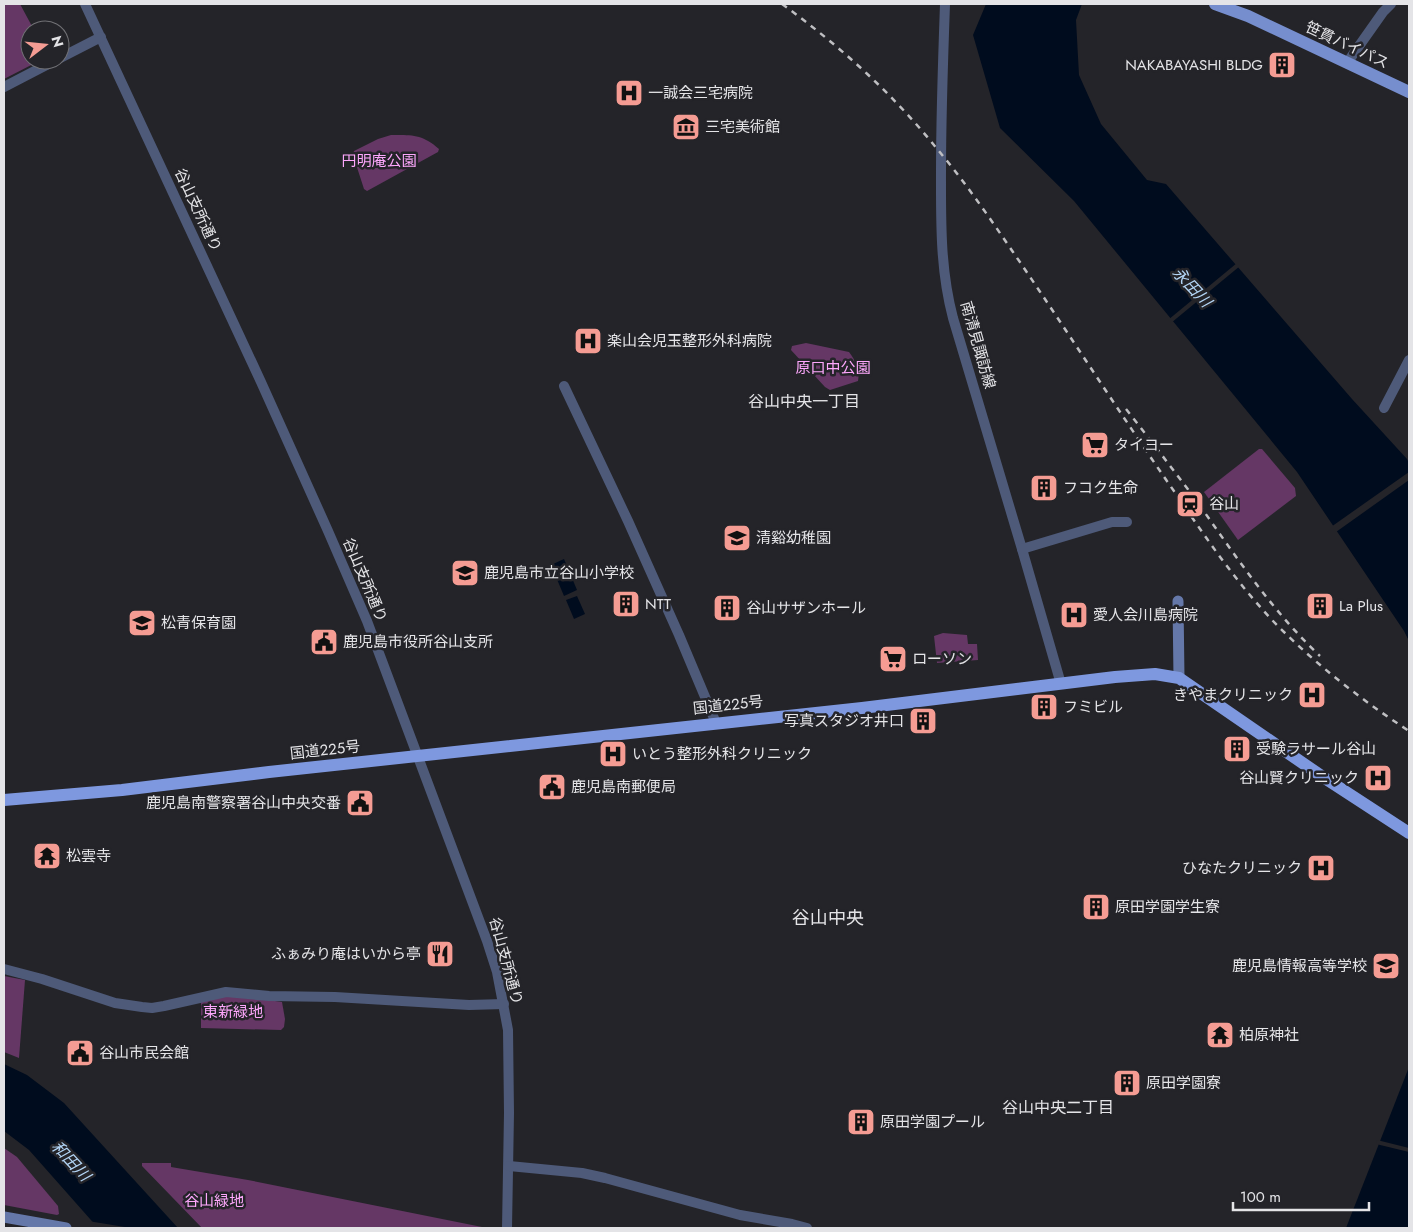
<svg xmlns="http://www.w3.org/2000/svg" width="1413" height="1232" font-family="Jost,'Noto Sans JP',sans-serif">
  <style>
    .green { fill: #653765 }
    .water { fill: #000c1e }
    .pier { fill: #242429 }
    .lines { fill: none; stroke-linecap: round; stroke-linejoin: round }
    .tertiary { stroke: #4e5a79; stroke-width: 10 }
    .secondary { stroke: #6578a9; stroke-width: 11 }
    .primary { stroke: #768ece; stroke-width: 12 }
    .trunk { stroke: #7e98df; stroke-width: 12 }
    .rail { stroke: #bfbfc2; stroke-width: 2.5; stroke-dasharray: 6 6; stroke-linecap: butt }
    .labels { text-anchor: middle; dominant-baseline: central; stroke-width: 5; stroke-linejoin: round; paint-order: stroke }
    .street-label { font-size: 15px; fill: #e4e4e7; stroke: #242429 }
    .poi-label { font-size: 15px; fill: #e4e4e7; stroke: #242429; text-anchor: start }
    .park-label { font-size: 15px; fill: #fda7fc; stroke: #242429 }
    .water-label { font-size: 16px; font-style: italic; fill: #b3d5f6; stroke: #242429 }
    .neighbourhood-label { font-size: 16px; fill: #e4e4e7; stroke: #242429 }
    .quarter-label { font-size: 18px; fill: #e4e4e7; stroke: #242429 }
  </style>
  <rect width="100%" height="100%" fill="#242429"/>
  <g class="green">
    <polygon points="4,4 20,4 34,30 30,30 30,60 41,60 4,79"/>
    <path d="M391 135C412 135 422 134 439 149L438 152 367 191 364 189 353 155 354 151 378 139Z"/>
    <path d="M806 343 849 352C855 359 860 372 858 381L830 390 825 387 791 350 792 346Z"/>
    <polygon points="1259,449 1262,449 1295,488 1296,496 1238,540 1204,492"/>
    <polygon points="943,633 967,635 968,644 977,644 978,660 937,663 934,636"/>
    <polygon points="4,976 25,980 19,1058 4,1052"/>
    <polygon points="234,995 282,1002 285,1019 284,1027 281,1030 201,1028 201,1001"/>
    <polygon points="4,1148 17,1157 58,1206 59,1214 57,1215 4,1205"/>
    <polygon points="142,1163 171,1163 171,1167 248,1180 487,1228 202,1228 142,1166"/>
  </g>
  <g class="water">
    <polygon points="986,4 1082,4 1076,20 1079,75 1101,124 1147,180 1166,184 1352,399 1407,459 1409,463 1409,641 1404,631 1297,472 1074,201 1000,128 973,35"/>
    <polygon points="564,559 577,590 564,596 551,565"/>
    <polygon points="577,596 585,614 574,619 566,600"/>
    <polygon points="4,1064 27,1075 64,1103 178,1228 98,1228 29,1150 4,1131"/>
    <polygon points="1409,1067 1409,1228 1346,1228"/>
  </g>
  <g class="pier">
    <polygon points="1237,263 1240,266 1171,323 1168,320"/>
    <polygon points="1409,472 1409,480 1336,532 1331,527"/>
    <polygon points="1377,1140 1409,1148 1409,1152 1376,1144"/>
    <polygon points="88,1221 131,1228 94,1228"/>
  </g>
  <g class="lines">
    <g class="tertiary">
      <polyline points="85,4 261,382 328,531 367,621 487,941 497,972 508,1030 509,1113 507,1228"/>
      <path d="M945 4C943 59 941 115 941 171 941 221 940 269 953 318L1022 549 1061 684"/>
      <polyline points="60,58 101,37"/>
      <polyline points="1347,63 1383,12 1391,4"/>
      <polyline points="4,87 56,60"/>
      <polyline points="564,386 628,521 679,635 716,723"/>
      <polyline points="1384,408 1409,360"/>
      <polyline points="1022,549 1112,522 1127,522"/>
      <polyline points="4,969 42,979 115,1003 142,1007 152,1008 164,1006 226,992 269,996 335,997 469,1005 504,1004"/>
      <polyline points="509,1166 582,1173 605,1178 740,1215 792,1224 807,1228"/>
    </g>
    <g class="secondary">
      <polyline points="1178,601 1179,678"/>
      <polyline points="4,1217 66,1228"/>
    </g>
    <polyline class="primary" points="1215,4 1248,16 1409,92"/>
    <polyline class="trunk" points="4,800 122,790 269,772 862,708 1115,677 1155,674 1179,678 1320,775 1409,833"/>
    <g class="rail">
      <path d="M782 4C840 46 893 94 938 150 965 182 989 217 1013 252 1068 332 1120 414 1176 494 1206 538 1236 582 1273 621 1314 663 1360 699 1409 731"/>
      <path d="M1126 409C1149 438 1171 467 1193 496 1233 552 1270 609 1320 656"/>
    </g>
  </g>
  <defs>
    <symbol id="building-square" viewBox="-11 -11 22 22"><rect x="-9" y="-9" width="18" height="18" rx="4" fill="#f59c93" stroke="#242429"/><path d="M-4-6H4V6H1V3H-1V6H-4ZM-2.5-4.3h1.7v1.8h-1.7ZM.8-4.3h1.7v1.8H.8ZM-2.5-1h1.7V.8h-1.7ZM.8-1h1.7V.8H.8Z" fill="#111"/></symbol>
    <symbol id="hospital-square" viewBox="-11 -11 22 22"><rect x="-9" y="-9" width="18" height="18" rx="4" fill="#f59c93" stroke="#242429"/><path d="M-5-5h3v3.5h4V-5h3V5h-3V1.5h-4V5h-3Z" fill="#111"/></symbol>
    <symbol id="museum-square" viewBox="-11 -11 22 22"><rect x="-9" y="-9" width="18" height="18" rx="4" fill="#f59c93" stroke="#242429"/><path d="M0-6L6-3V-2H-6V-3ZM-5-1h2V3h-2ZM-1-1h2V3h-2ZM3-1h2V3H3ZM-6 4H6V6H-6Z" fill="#111"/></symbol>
    <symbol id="supermarket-square" viewBox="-11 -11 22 22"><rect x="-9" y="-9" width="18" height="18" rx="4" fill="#f59c93" stroke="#242429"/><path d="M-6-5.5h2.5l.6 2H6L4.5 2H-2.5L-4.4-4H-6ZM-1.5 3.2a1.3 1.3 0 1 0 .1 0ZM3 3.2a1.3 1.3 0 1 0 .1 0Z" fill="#111"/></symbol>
    <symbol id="station-square" viewBox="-11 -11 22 22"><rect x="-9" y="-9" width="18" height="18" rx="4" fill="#f59c93" stroke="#242429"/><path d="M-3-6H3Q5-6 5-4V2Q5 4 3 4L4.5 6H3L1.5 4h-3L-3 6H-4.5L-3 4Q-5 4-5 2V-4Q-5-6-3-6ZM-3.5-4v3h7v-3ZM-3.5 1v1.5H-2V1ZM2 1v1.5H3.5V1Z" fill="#111"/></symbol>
    <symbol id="school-square" viewBox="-11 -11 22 22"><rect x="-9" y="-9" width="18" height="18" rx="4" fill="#f59c93" stroke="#242429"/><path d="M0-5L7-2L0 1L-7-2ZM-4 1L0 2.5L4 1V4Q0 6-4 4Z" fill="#111"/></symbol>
    <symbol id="civic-square" viewBox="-11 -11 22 22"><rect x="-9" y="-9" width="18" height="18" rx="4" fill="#f59c93" stroke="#242429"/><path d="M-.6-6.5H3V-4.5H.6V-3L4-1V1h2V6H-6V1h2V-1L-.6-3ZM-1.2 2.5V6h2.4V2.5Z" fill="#111"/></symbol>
    <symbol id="temple-square" viewBox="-11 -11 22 22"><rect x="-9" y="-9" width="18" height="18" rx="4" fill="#f59c93" stroke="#242429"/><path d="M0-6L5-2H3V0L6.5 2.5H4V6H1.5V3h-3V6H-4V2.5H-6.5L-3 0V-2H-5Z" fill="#111"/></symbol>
    <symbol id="restaurant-square" viewBox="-11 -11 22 22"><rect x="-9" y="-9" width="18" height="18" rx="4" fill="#f59c93" stroke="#242429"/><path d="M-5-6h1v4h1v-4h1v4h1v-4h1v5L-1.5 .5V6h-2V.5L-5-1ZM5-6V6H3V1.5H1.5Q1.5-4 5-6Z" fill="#111"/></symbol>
  </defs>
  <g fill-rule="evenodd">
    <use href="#building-square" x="1266" y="49" width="32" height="32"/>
    <use href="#hospital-square" x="613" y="77" width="32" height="32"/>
    <use href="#museum-square" x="670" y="111" width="32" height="32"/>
    <use href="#hospital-square" x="572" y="325" width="32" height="32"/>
    <use href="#supermarket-square" x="1079" y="429" width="32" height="32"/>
    <use href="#building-square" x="1028" y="472" width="32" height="32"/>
    <use href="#station-square" x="1174" y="488" width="32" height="32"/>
    <use href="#school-square" x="721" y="522" width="32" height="32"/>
    <use href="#school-square" x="449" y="557" width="32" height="32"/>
    <use href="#building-square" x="610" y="588" width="32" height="32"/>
    <use href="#building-square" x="1304" y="590" width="32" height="32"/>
    <use href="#building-square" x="711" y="592" width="32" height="32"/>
    <use href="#hospital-square" x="1058" y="599" width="32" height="32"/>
    <use href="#school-square" x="126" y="607" width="32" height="32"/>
    <use href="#civic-square" x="308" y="626" width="32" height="32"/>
    <use href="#supermarket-square" x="877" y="643" width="32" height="32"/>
    <use href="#hospital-square" x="1296" y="679" width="32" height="32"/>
    <use href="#building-square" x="1028" y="691" width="32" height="32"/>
    <use href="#building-square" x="907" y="705" width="32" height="32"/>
    <use href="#building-square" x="1221" y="733" width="32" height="32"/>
    <use href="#hospital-square" x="597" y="738" width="32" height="32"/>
    <use href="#hospital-square" x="1362" y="762" width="32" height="32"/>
    <use href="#civic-square" x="536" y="771" width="32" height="32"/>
    <use href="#civic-square" x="344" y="787" width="32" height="32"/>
    <use href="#temple-square" x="31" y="840" width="32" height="32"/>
    <use href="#hospital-square" x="1305" y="852" width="32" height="32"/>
    <use href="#building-square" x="1080" y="891" width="32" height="32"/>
    <use href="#restaurant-square" x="424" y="938" width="32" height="32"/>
    <use href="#school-square" x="1370" y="950" width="32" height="32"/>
    <use href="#temple-square" x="1204" y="1019" width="32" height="32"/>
    <use href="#civic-square" x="64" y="1037" width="32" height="32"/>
    <use href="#building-square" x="1111" y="1067" width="32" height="32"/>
    <use href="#building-square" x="845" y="1106" width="32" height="32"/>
  </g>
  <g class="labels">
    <g class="street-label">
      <text transform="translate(1347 45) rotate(25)">笹貫バイパス</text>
      <text transform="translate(198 210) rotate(65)">谷山支所通り</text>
      <text transform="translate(978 345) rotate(74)">南清見諏訪線</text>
      <text transform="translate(365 580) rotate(67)">谷山支所通り</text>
      <text transform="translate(728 705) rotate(-6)">国道225号</text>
      <text transform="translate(325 750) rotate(-6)">国道225号</text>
      <text transform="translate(506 961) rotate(75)">谷山支所通り</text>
    </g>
    <g class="poi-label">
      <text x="1263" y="65" text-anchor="end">NAKABAYASHI BLDG</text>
      <text x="648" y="93">一誠会三宅病院</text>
      <text x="705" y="127">三宅美術館</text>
      <text x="607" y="341">楽山会児玉整形外科病院</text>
      <text x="1114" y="445">タイヨー</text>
      <text x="1063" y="488">フコク生命</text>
      <text x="1209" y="504">谷山</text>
      <text x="756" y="538">清谿幼稚園</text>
      <text x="484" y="573">鹿児島市立谷山小学校</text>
      <text x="645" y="604">NTT</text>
      <text x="1339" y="606">La Plus</text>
      <text x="746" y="608">谷山サザンホール</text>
      <text x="1093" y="615">愛人会川島病院</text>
      <text x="161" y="623">松青保育園</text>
      <text x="343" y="642">鹿児島市役所谷山支所</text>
      <text x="912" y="659">ローソン</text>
      <text x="1293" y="695" text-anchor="end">きやまクリニック</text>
      <text x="1063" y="707">フミビル</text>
      <text x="904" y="721" text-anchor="end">写真スタジオ井口</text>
      <text x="1256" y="749">受験ラサール谷山</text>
      <text x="632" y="754">いとう整形外科クリニック</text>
      <text x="1359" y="778" text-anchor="end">谷山賢クリニック</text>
      <text x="571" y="787">鹿児島南郵便局</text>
      <text x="341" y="803" text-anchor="end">鹿児島南警察署谷山中央交番</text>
      <text x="66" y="856">松雲寺</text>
      <text x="1302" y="868" text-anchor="end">ひなたクリニック</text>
      <text x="1115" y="907">原田学園学生寮</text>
      <text x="421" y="954" text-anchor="end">ふぁみり庵はいから亭</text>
      <text x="1367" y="966" text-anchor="end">鹿児島情報高等学校</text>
      <text x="1239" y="1035">柏原神社</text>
      <text x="99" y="1053">谷山市民会館</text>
      <text x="1146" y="1083">原田学園寮</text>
      <text x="880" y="1122">原田学園プール</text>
    </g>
    <g class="park-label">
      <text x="379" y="161">円明庵公園</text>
      <text x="833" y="368">原口中公園</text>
      <text x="233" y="1012">東新緑地</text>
      <text x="214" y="1201">谷山緑地</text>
    </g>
    <g class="water-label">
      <text transform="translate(1192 287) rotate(47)">永田川</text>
      <text transform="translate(71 1161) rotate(47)">和田川</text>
    </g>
    <g class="neighbourhood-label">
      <text x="804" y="401">谷山中央一丁目</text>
      <text x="1058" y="1107">谷山中央二丁目</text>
    </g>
    <g class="quarter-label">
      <text x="828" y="918">谷山中央</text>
    </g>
  </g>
  <rect width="1413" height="1232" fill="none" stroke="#e4e4e7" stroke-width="10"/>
  <g transform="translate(45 45) rotate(74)"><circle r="24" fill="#242429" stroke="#717175"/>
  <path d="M0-4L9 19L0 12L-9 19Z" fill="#f59c93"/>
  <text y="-8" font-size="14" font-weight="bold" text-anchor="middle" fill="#e4e4e7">N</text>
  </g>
  <path d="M1233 1202v8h136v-8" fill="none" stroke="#e4e4e7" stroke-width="2.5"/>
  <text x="1240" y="1202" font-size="15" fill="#e4e4e7" stroke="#242429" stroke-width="4" paint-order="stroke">100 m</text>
</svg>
